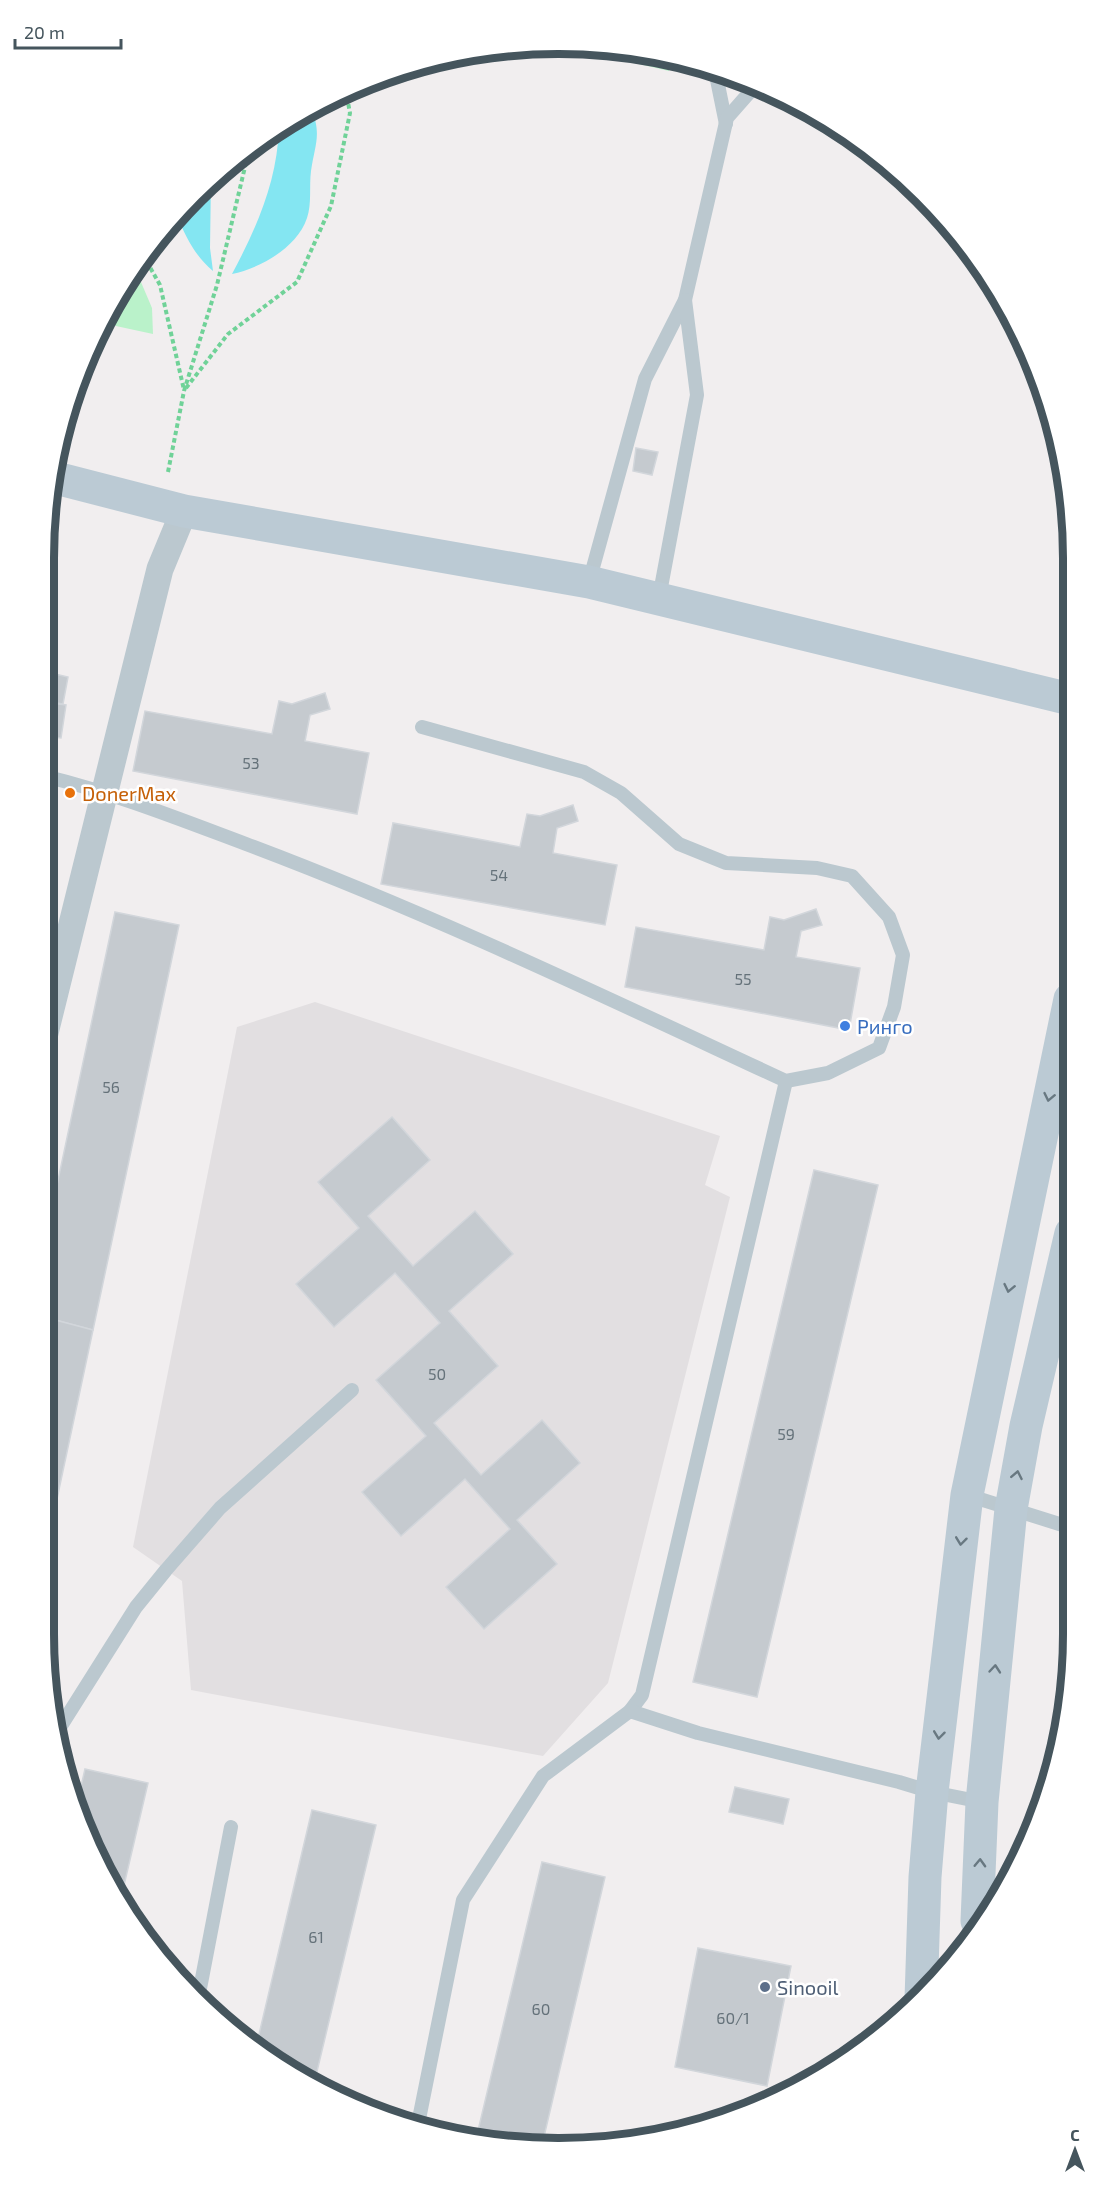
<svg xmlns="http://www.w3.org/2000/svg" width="1117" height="2192" font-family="'Exo 2',sans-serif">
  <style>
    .education { fill: #e2dfe1 }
    .green { fill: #baf2ca }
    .water { fill: #84e6f2 }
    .building { fill: #c5cacf; stroke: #d2d6db; stroke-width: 1.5 }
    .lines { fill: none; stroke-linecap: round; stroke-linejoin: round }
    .path { stroke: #70d298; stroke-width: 4; stroke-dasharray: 4.5 3; stroke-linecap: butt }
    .lane { stroke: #bbc8cf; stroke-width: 14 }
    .street { stroke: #bbc8cf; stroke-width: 27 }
    .secondary { stroke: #bbcad4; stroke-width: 33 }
    .oneway { stroke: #687881 }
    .food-dot { fill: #e8710a; stroke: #fff; stroke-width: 2 }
    .shop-dot { fill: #3f7fe0; stroke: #fff; stroke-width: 2 }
    .service-dot { fill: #5c6f8a; stroke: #fff; stroke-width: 2 }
    .labels { text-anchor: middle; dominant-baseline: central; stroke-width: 5; stroke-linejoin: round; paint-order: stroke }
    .number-label { font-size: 16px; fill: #65727a }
    .food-label { font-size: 20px; fill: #c56008; stroke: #fff; text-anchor: start }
    .shop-label { font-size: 20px; fill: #366cbe; stroke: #fff; text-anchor: start }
    .service-label { font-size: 20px; fill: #4e5e75; stroke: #fff; text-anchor: start }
    .rim { fill: none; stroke: #45555d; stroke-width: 8 }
  </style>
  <rect width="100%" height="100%" fill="#f1eeef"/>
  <polygon class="education" points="315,1002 720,1136 705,1185 730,1197 608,1683 543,1756 191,1690 182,1581 133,1547 237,1027"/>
  <g class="green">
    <polygon points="592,45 671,58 669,71 561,46"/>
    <polygon points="135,268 152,308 153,334 102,323"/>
  </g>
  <g class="water">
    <path d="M311 108C322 134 315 144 311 171 309 186 312 204 307 218 297 248 260 268 232 274 257 227 277 182 279 128Z"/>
    <path d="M211 179 210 248 213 271C195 256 186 237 177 216Z"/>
  </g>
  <g class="building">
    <polygon points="636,448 658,452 652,475 633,471"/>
    <polygon points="55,674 68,677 63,704 50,702"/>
    <polygon points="325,693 330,709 310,715 305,741 369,753 357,814 133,771 145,711 272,734 279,701 292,704"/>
    <polygon points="44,702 66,705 61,738 44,736"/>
    <polygon points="573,805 578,821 557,828 553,853 617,865 605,925 381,884 393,823 520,847 527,814 540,816"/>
    <polygon points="44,842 56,846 44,881"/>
    <polygon points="816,909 822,925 801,931 796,957 860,968 849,1030 625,987 636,927 764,950 770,917 784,920"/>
    <polygon points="115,912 179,925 93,1330 44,1317 44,1246"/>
    <polygon points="392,1117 430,1160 368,1216 413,1266 475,1211 513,1254 449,1311 498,1366 434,1423 481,1475 542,1420 580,1463 517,1520 557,1564 484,1629 446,1587 510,1529 465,1479 401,1536 362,1492 426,1436 376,1380 440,1323 395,1273 334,1327 296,1284 359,1228 318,1182"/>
    <polygon points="814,1170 878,1185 757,1697 693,1682"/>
    <polygon points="44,1317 93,1330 44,1560"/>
    <polygon points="85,1769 148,1783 122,1894 76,1808"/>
    <polygon points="735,1787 789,1799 783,1824 729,1812"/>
    <polygon points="312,1810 376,1825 314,2084 301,2079 256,2047"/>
    <polygon points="542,1862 605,1877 543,2141 476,2139"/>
    <polygon points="698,1948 791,1966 767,2086 675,2067"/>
    <polygon points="650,2127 669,2131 648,2137"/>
  </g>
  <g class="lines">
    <g class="path">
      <polyline points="143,255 160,285 184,390"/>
      <polyline points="186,388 228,334 297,282 331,206 350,113 346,92"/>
      <polyline points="168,472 184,391 217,285 249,150"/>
    </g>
    <g class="lane">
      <polyline points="715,70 726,124"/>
      <polyline points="589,582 645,379 685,300 727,118 756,85"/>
      <polyline points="659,598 697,395 685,300"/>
      <path d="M44 776C114 793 179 819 246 844 430 913 607 998 786 1081L828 1073 879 1048 894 1007 903 955 889 917 852 876 817 868 726 863 679 844 621 793 584 772 422 727"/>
      <polyline points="967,1495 1072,1528"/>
      <polyline points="630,1711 642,1695 786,1081"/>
      <polyline points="59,1729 136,1607 166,1570 220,1508 352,1390"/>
      <polyline points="198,1999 231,1827"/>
      <polyline points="418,2124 463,1900 543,1776 630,1711 698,1733 899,1782 932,1792 982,1802"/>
    </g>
    <polyline class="street" points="44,1037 160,569 184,511"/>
    <g class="secondary">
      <polyline points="52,477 184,511 589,582 1070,699"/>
      <polyline points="977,1921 982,1802 1011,1509 1026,1426 1071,1233"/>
      <polyline points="921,1999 925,1877 932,1792 967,1495 1070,999"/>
    </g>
  </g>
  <defs><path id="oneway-chevron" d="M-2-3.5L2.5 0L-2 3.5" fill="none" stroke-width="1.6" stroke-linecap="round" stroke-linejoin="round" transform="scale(1.5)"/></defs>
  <g class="oneway">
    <use href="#oneway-chevron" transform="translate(1049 1097) rotate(102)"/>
    <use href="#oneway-chevron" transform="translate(1009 1288) rotate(102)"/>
    <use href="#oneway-chevron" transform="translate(1017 1475) rotate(-79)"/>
    <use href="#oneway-chevron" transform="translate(961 1541) rotate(97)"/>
    <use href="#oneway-chevron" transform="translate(995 1669) rotate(-85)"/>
    <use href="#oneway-chevron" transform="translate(939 1735) rotate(97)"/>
    <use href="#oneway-chevron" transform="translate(980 1863) rotate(-88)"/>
  </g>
  <circle class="food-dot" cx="70" cy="793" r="6"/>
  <circle class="shop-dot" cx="845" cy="1026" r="6"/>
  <circle class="service-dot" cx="765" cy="1987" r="6"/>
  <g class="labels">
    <g class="number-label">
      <text x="251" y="762">53</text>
      <text x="499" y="874">54</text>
      <text x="743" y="978">55</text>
      <text x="111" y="1086">56</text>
      <text x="437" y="1373">50</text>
      <text x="786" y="1433">59</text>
      <text x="316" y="1936">61</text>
      <text x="541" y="2008">60</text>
      <text x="733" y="2017">60/1</text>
    </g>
    <g class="food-label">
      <text x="82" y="793">DonerMax</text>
    </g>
    <g class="shop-label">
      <text x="857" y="1026">Ринго</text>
    </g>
    <g class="service-label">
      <text x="777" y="1987">Sinooil</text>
    </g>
  </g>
  <path d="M0 0H1117V2192H0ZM558 54H559A504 504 0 0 1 1063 558V1634A504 504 0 0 1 559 2138H558A504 504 0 0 1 54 1634V558A504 504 0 0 1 558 54Z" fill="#fff" fill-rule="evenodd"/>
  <path class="rim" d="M558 54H559A504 504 0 0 1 1063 558V1634A504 504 0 0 1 559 2138H558A504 504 0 0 1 54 1634V558A504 504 0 0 1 558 54Z"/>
  <g transform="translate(1075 2150)" stroke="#ffffff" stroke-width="4.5" paint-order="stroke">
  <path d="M0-4.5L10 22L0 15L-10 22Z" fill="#45555d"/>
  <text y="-9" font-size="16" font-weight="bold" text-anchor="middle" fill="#45555d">С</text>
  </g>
  <path d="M15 39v9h106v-9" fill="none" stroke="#45555d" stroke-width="3"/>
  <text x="24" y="39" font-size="18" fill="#45555d" stroke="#ffffff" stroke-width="4.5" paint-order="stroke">20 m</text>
</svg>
